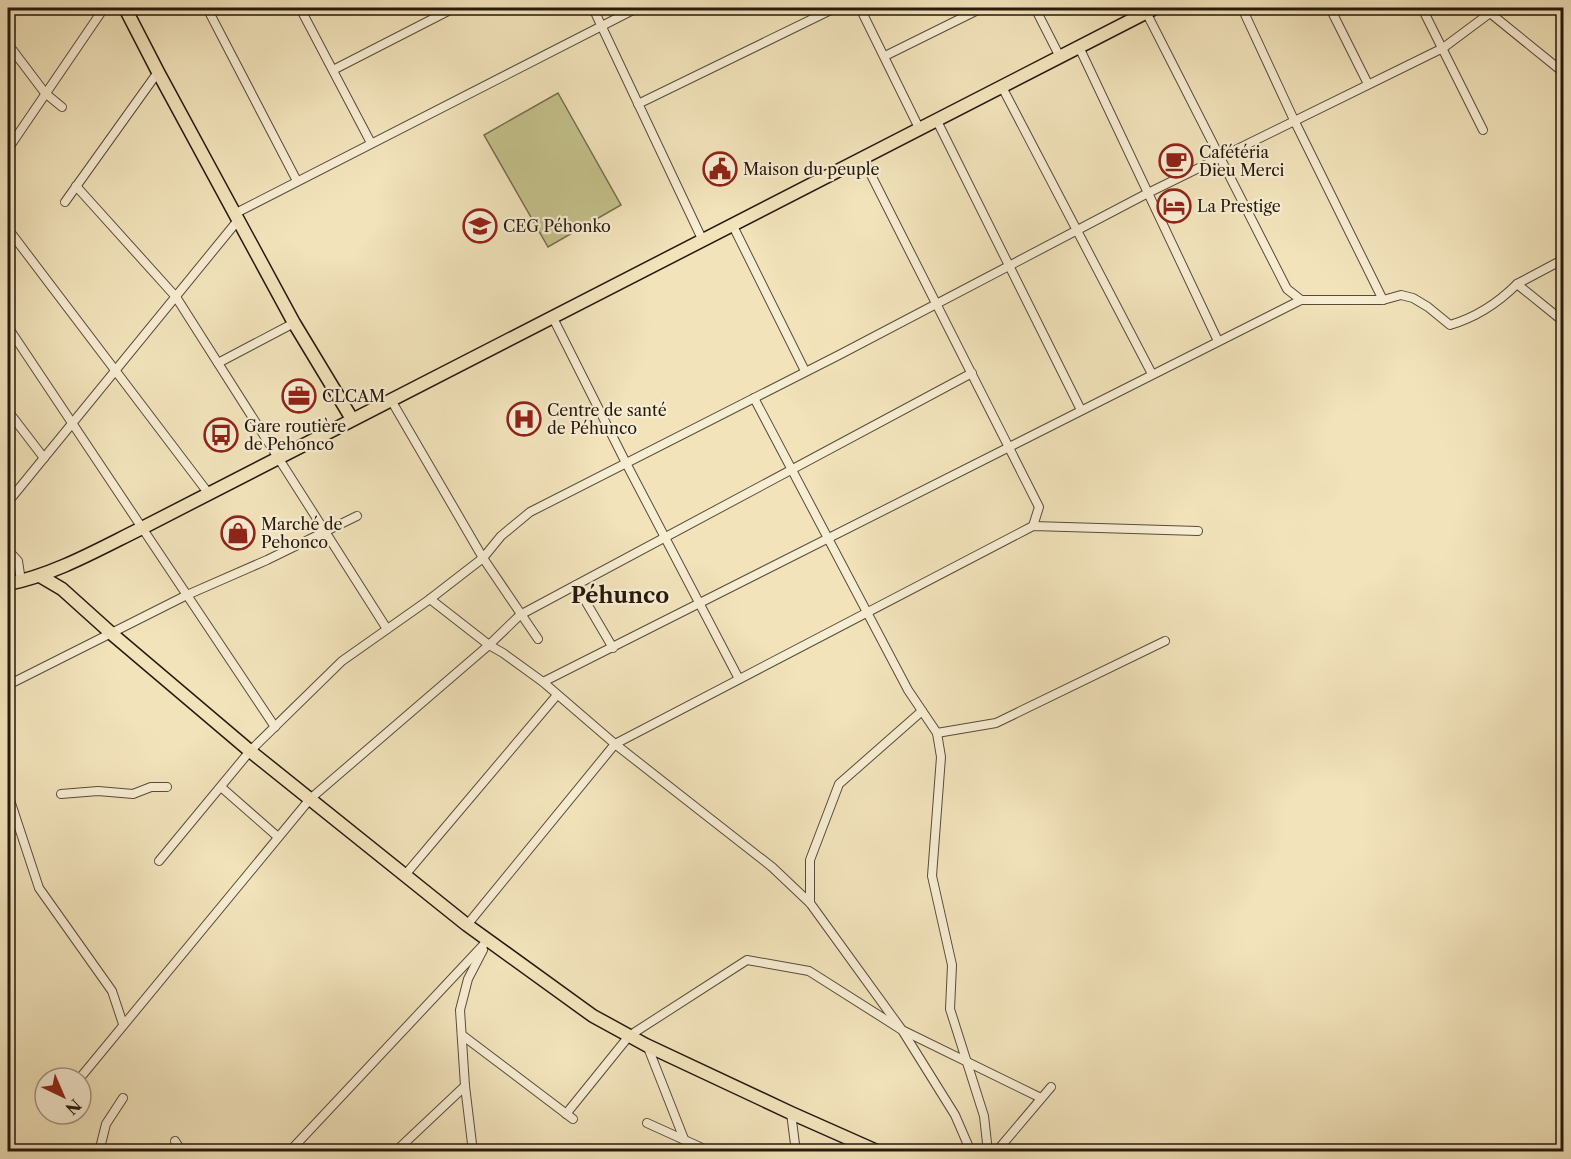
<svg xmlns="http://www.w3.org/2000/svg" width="1571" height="1159" font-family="'Libre Caslon Text',serif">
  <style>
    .pitch { fill: #c3c18b; stroke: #746d4c; stroke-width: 1.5 }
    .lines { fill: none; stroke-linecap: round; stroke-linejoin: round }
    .minor-casing { stroke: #584c38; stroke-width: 10 }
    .primary-casing { stroke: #25190c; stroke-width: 15 }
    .minor { stroke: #f7edd3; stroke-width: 8 }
    .primary { stroke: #f2e3bb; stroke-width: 12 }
    .labels { text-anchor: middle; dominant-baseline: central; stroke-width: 4.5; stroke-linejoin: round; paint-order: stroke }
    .poi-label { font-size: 16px; fill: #25190c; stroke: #f7edd3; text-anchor: start }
    .district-label { font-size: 22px; font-weight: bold; fill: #25190c; stroke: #f7edd3 }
  </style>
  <rect width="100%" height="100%" fill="#f2e3bb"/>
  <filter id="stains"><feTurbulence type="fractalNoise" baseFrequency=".00333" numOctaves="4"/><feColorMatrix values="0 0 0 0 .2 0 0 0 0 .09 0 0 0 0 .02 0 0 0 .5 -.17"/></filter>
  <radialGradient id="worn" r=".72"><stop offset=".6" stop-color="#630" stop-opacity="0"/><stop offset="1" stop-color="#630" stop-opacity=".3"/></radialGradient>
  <polygon class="pitch" points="558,93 621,205 548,247 484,135"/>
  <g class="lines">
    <defs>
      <g id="minor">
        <polyline points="207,8 297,181"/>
        <polyline points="300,8 371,143"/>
        <polyline points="593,8 703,241"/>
        <polyline points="860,8 920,130"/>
        <polyline points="1035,8 1060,57"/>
        <polyline points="1242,8 1294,120 1383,300"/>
        <polyline points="1330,8 1368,84"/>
        <polyline points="1422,8 1483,130"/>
        <polyline points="1489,8 1490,13 1564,73"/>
        <polyline points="1146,12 1287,289 1301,300"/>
        <polyline points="8,44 45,93 62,107"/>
        <polyline points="1079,47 1218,341"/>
        <polyline points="885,56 982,8"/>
        <polyline points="333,70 454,8"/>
        <polyline points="1002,87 1152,374"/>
        <polyline points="638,104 835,8"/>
        <polyline points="937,121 1081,410"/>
        <polyline points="8,149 104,8"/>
        <polyline points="863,159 1039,507 1033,526"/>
        <polyline points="76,186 176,297 387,629"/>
        <polyline points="65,202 158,72"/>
        <polyline points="236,213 637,8"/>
        <polyline points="733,226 805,371"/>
        <polyline points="8,229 209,494"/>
        <polyline points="1517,284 1564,259"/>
        <polyline points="553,318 626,463 739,679"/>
        <polyline points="8,327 275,727"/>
        <polyline points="218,363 294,323"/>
        <polyline points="754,398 908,690 937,733 941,757 932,876 952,965 950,1009 984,1116 988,1152"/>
        <polyline points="391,400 483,558 538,639"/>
        <polyline points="8,411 44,458"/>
        <polyline points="8,502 239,219"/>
        <polyline points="8,550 18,561 21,581"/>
        <polyline points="576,585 613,648"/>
        <polyline points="430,599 489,645 503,653 543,682 615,744 772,867 810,903 902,1030 955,1115 971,1152"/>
        <path d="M543 682 1301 300H1383L1401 295 1413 298 1428 307 1450 325C1477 317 1497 304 1517 284L1564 322"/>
        <polyline points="8,685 187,595 267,560 357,516"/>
        <polyline points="937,733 996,723 1165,641"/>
        <polyline points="221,787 278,837"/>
        <polyline points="8,794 39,888 112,991 123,1024"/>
        <polyline points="61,794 98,791 133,794 151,787 167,787"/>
        <polyline points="159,861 250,751 342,661 430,599 483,558 501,536 530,512 839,355 1148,193 1443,48 1490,13"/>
        <polyline points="405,875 557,695"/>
        <polyline points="810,903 810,860 839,784 922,711"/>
        <polyline points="467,925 615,744 1033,526 1198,531"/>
        <polyline points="462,1035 573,1119"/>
        <polyline points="647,1045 684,1139"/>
        <polyline points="80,1078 310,799 489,645 520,615 972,373"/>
        <polyline points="791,1113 796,1152"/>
        <polyline points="566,1114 629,1036 747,960 809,971 902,1030 1041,1098"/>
        <polyline points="647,1123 711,1152"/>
        <polyline points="175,1141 182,1152"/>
        <polyline points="99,1152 106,1124 123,1098"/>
        <polyline points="289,1152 488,940"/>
        <polyline points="395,1152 465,1086"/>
        <polyline points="473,1152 465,1086 460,1010 468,979 483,950"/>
        <polyline points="996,1152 1051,1087"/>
      </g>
      <g id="primary">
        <polyline points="125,8 158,72 294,323 352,419"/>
        <polyline points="40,576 62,589 112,634 250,751 467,925 593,1016 646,1045 791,1113 879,1152"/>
        <path d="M8 584C56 574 99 549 142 528L1155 8"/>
      </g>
    </defs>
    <use href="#minor" class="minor-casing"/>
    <use href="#primary" class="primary-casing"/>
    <use href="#minor" class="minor"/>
    <use href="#primary" class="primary"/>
  </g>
  <defs>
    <symbol id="cafe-ring" viewBox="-11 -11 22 22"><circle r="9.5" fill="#f7edd3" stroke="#8f2418" stroke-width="1.5"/><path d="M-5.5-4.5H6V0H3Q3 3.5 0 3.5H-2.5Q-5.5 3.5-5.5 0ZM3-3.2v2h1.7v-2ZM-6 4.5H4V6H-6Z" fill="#8f2418"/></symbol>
    <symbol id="civic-ring" viewBox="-11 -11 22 22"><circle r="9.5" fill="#f7edd3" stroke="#8f2418" stroke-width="1.5"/><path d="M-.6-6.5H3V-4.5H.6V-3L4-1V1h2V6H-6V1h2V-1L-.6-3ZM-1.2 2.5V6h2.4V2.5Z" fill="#8f2418"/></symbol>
    <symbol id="hotel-ring" viewBox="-11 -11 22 22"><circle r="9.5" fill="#f7edd3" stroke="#8f2418" stroke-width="1.5"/><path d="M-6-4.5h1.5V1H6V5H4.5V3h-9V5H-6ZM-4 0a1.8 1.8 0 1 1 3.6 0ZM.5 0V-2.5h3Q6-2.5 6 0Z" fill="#8f2418"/></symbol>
    <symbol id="school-ring" viewBox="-11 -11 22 22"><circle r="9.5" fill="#f7edd3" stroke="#8f2418" stroke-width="1.5"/><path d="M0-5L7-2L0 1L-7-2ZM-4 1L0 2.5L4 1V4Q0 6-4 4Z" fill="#8f2418"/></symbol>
    <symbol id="office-ring" viewBox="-11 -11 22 22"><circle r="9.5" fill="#f7edd3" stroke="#8f2418" stroke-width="1.5"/><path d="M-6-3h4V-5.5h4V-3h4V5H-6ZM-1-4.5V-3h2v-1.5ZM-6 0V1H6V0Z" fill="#8f2418"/></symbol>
    <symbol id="hospital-ring" viewBox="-11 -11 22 22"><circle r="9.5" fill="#f7edd3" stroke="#8f2418" stroke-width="1.5"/><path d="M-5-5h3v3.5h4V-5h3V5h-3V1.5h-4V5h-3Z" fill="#8f2418"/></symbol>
    <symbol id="bus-ring" viewBox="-11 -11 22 22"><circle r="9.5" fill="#f7edd3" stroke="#8f2418" stroke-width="1.5"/><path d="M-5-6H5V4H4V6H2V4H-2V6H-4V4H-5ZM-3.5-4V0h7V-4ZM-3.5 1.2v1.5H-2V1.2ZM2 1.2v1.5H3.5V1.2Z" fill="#8f2418"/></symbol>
    <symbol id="shop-ring" viewBox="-11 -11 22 22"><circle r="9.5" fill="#f7edd3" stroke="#8f2418" stroke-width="1.5"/><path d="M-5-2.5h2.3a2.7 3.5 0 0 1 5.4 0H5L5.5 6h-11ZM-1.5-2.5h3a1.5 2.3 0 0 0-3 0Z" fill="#8f2418"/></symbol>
  </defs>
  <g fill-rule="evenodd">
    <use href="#cafe-ring" x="1157" y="142" width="38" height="38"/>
    <use href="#civic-ring" x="701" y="150" width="38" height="38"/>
    <use href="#hotel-ring" x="1155" y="187" width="38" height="38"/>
    <use href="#school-ring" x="461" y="207" width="38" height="38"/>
    <use href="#office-ring" x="280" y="377" width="38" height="38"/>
    <use href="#hospital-ring" x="505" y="400" width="38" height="38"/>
    <use href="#bus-ring" x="202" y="416" width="38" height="38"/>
    <use href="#shop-ring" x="219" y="514" width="38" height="38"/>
  </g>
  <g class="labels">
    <g class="poi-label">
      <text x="1199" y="152">Cafétéria<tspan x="1199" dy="18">Dieu Merci</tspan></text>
      <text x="743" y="169">Maison du peuple</text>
      <text x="1197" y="206">La Prestige</text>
      <text x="503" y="226">CEG Péhonko</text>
      <text x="322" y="396">CLCAM</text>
      <text x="547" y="410">Centre de santé<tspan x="547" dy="18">de Péhunco</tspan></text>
      <text x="244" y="426">Gare routière<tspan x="244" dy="18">de Pehonco</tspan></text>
      <text x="261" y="524">Marché de<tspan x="261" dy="18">Pehonco</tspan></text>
    </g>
    <g class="district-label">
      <text x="620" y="595">Péhunco</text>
    </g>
  </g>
  <rect width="1571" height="1159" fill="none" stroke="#f2e3bb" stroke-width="30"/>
  <rect x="9" y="9" width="1553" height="1141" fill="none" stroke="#25190c" stroke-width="3"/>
  <rect x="15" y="15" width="1541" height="1129" fill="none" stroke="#25190c" stroke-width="1.5"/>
  <g transform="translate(63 1096) rotate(136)"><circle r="28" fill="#f7edd3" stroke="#a39883" stroke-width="1.5"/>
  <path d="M0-4.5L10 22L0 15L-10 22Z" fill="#8f2418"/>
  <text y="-9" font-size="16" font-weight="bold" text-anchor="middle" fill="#25190c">N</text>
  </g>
  <rect width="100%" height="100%" filter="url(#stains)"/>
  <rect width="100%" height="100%" fill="url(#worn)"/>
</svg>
